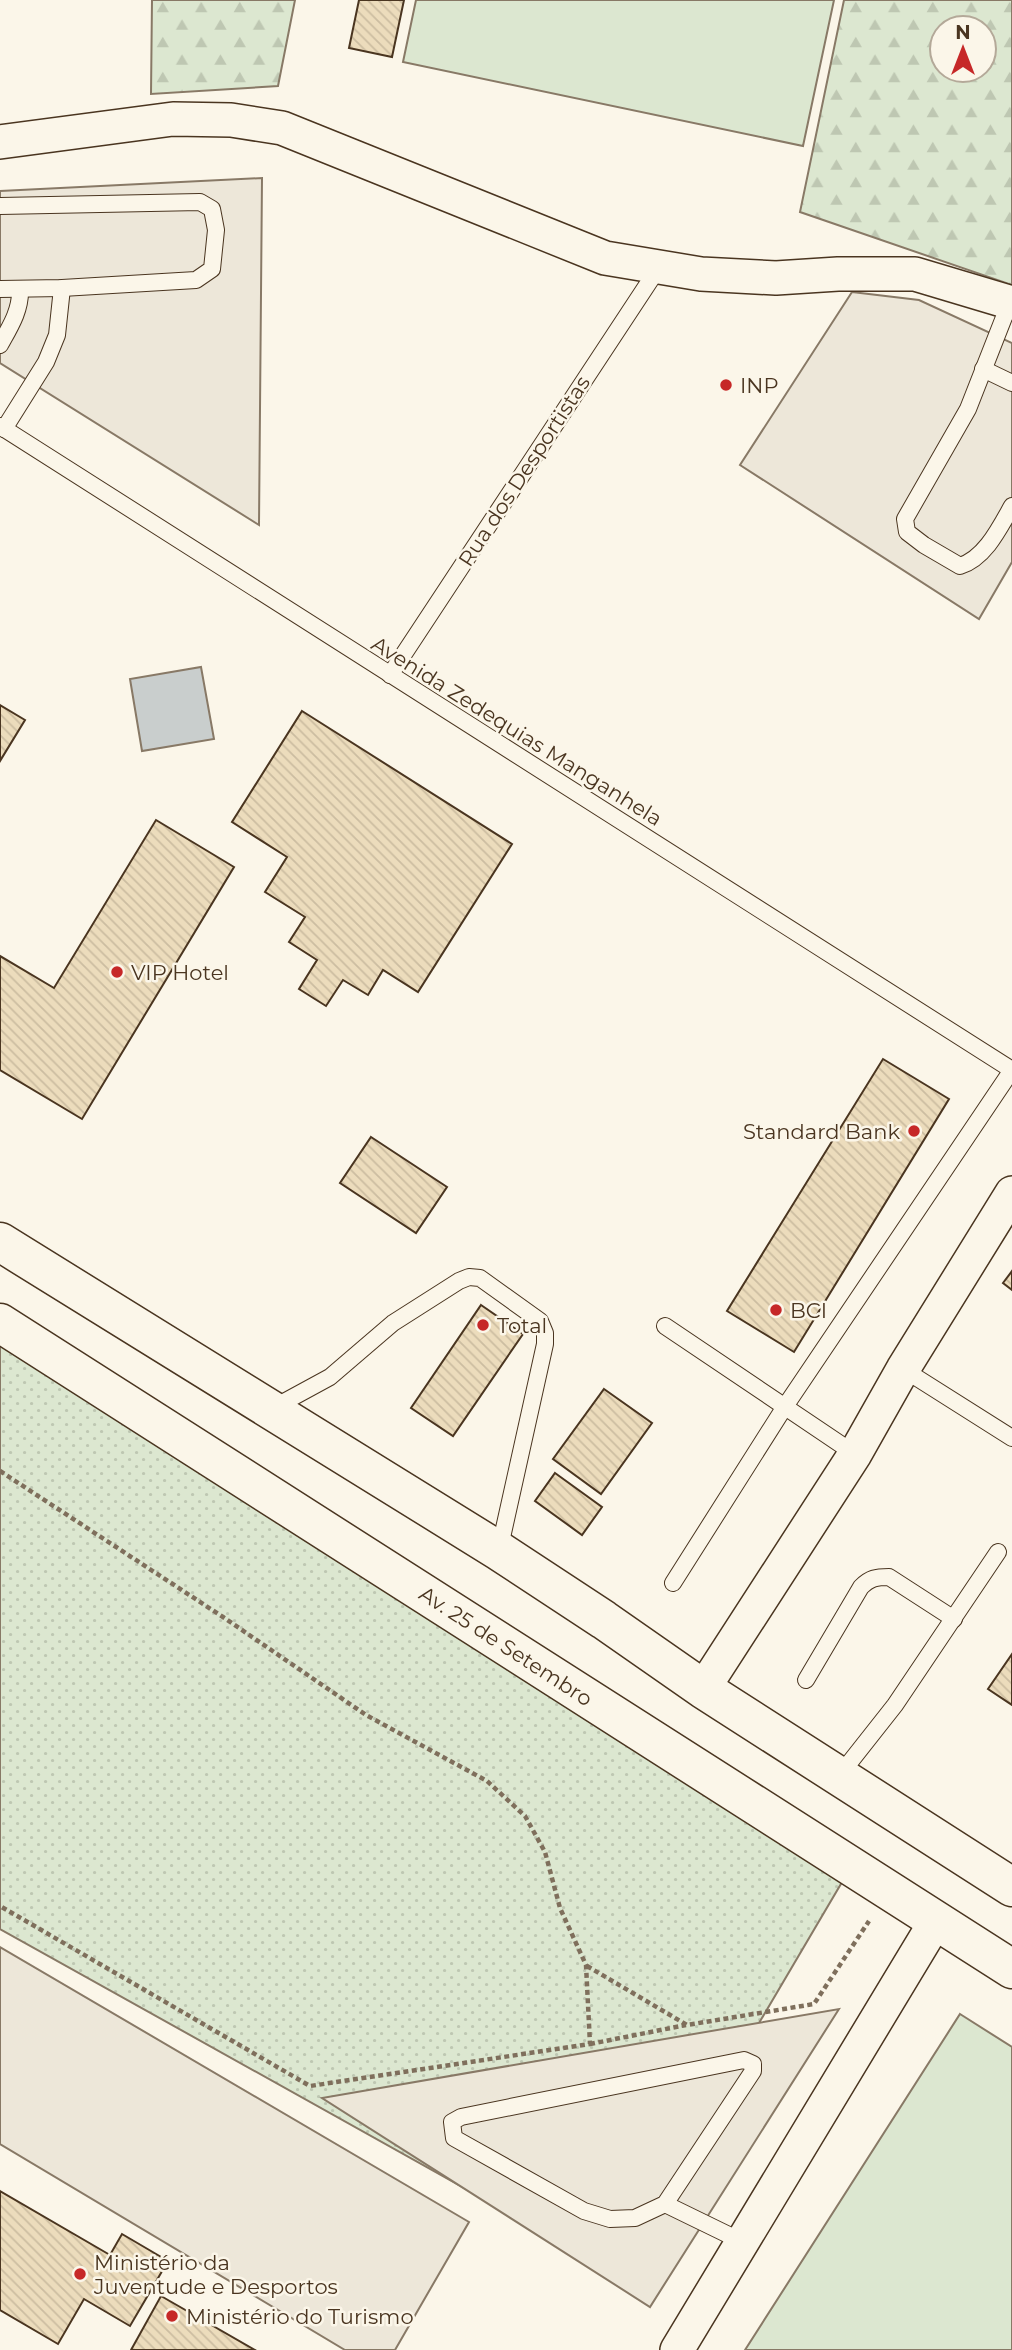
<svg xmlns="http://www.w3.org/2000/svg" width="1012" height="2350" font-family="Montserrat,sans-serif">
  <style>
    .grass { fill: #dce7d0; stroke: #887966; stroke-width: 2 }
    .forest { fill: url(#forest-firs); stroke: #887966; stroke-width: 2; fill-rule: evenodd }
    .park { fill: url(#park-dots); stroke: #887966; stroke-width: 2 }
    .parking { fill: #ede7d9; stroke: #887966; stroke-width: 2 }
    .water { fill: #c9cecd; stroke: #887966; stroke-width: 2 }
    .building { fill: url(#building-back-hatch); stroke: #4a3520; stroke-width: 2 }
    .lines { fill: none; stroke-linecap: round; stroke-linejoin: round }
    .service-casing { stroke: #4a3520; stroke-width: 18 }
    .minor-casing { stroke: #4a3520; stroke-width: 36 }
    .secondary-casing { stroke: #4a3520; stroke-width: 41 }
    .path { stroke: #7f6f5c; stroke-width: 4.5; stroke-dasharray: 5 3.5; stroke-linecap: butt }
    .service { stroke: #fbf6e9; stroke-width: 16 }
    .minor { stroke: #fbf6e9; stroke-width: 33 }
    .secondary { stroke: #fbf6e9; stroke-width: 38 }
    .poi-dot { fill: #c62828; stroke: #fbf6e9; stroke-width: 2.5 }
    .labels { text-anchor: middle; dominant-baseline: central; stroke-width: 5; stroke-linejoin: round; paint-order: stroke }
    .poi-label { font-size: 21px; fill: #4a3520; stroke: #fbf6e9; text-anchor: start }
    .street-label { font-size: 21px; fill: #4a3520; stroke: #fbf6e9 }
  </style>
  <defs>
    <pattern id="forest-firs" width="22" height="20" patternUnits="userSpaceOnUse" patternTransform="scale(1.75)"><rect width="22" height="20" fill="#dce7d0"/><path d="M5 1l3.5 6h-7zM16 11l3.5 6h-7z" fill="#bec7b2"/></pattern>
    <pattern id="park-dots" width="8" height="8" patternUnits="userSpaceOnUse" patternTransform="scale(1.75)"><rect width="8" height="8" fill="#dce7d0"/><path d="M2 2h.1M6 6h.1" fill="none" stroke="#bec7b2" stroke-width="1.8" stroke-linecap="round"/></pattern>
    <pattern id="building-back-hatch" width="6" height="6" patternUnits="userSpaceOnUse" patternTransform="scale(1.75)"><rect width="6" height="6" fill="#ecdcbc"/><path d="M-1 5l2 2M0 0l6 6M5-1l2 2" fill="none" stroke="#ccbda1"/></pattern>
  </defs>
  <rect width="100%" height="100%" fill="#fbf6e9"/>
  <g class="grass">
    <polygon points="416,0 834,0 803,146 403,62"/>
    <polygon points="960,2014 1012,2047 1012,2350 745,2350"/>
  </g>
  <g class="forest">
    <polygon points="152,0 295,0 278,86 151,94"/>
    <path d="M844 0H1012V285L800 212ZM984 28V70H942V28Z"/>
  </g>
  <polygon class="park" points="0,1344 845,1877 613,2271 0,1929"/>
  <g class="parking">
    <polygon points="262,178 259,525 0,363 0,191"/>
    <polygon points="852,292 919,300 1012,343 1012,562 979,619 740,465"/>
    <polygon points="0,1947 469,2222 395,2350 345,2350 0,2144"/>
    <polygon points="839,2009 650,2307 322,2098"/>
  </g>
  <polygon class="water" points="201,667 214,739 142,751 130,679"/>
  <g class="building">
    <polygon points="359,0 404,0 392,57 349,48"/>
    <polygon points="0,705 25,720 0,761"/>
    <polygon points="302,711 512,844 418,992 383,970 368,995 343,980 326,1006 299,989 317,960 289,942 305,917 265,892 287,857 232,822"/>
    <polygon points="156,820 234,867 82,1119 0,1070 0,956 54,988"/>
    <polygon points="883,1059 949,1099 794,1352 727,1311"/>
    <polygon points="371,1137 447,1187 416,1233 340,1183"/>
    <polygon points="1012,1271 1012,1290 1003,1283"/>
    <polygon points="481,1305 523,1334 453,1436 411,1408"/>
    <polygon points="604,1389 652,1423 601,1494 553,1459"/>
    <polygon points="555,1473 602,1507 582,1535 535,1501"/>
    <polygon points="1012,1654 1012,1705 988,1689"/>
    <polygon points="0,2191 110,2255 122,2234 168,2261 130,2326 84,2299 58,2344 0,2310"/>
    <polygon points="161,2296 255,2350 131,2350"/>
  </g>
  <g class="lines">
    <defs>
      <g id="service">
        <polyline points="0,206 200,202 212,209 216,230 212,269 196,280 62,288 0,289"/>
        <path d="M1010 302 968 409 905 519 907 532 924 545 960 566C985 558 999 529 1012 506"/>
        <path d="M0 345C10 327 21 310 20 289"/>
        <polyline points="983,369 1012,383"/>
        <polyline points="0,426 1012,1070"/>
        <polyline points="4,429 46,362 57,335 62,288"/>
        <polyline points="390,675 659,267"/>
        <polyline points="665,1326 855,1454"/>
        <polyline points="903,1369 1012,1438"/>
        <polyline points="273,1408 330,1377 393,1323 459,1281 469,1277 480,1278 540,1321 545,1333 545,1344 499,1551"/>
        <polyline points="673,1583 784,1408 1012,1070"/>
        <path d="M806 1680 861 1587C870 1578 876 1577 889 1577L954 1619"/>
        <polyline points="839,1776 895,1705 998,1552"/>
        <polygon points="744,2060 753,2064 753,2071 665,2204 635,2218 610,2219 584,2211 454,2138 452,2122 461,2117"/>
        <polyline points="665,2204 741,2241"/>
      </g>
      <g id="minor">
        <polyline points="0,142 173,119 231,120 282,128 605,258 701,274 776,278 838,274 915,274 1012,303"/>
        <polyline points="703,1689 855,1454 903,1369 1012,1193"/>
        <polyline points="677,2350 936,1921"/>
      </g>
      <g id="secondary">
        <polyline points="0,1242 499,1551 604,1620 703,1689 1012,1887"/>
        <polyline points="0,1323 1012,1969"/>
      </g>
    </defs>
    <use href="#service" class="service-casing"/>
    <use href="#minor" class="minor-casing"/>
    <use href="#secondary" class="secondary-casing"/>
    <g class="path">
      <polyline points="0,1471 223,1617 366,1715 487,1781 525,1816 545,1852 560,1908 586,1965 590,2044 310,2086 0,1906"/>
      <polyline points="587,1966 687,2025 814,2004 869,1921"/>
      <polyline points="590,2044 686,2025"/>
    </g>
    <use href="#service" class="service"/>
    <use href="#minor" class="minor"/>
    <use href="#secondary" class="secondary"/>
  </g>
  <g class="poi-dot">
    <circle cx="726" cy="385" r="7"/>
    <circle cx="117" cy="972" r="7"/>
    <circle cx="914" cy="1131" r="7"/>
    <circle cx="776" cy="1310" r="7"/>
    <circle cx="483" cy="1325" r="7"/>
    <circle cx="80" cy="2274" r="7"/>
    <circle cx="172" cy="2316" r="7"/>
  </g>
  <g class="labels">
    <g class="poi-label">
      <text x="740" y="385">INP</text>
      <text x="131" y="972">VIP Hotel</text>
      <text x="900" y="1131" text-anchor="end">Standard Bank</text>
      <text x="790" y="1310">BCI</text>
      <text x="497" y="1325">Total</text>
      <text x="94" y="2262">Ministério da<tspan x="94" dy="24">Juventude e Desportos</tspan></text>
      <text x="186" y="2316">Ministério do Turismo</text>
    </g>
    <g class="street-label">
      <text transform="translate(524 471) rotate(-57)">Rua dos Desportistas</text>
      <text transform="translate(517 731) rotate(32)">Avenida Zedequias Manganhela</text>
      <text transform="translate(506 1646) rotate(33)">Av. 25 de Setembro</text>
    </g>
  </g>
  <g transform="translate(963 49)"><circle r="33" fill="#fbf6e9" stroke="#b4a999" stroke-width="2"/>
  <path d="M0-5L12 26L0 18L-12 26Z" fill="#c62828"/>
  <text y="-10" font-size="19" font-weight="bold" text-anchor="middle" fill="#4a3520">N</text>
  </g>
</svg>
